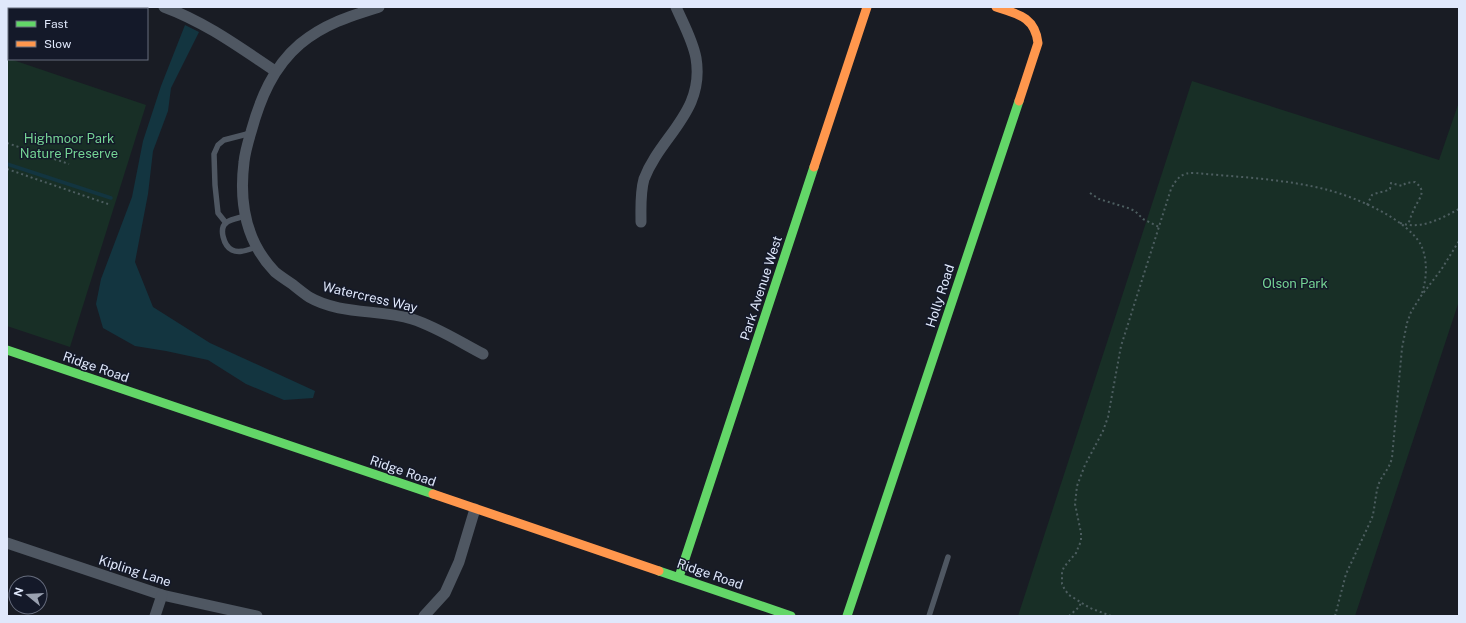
<svg xmlns="http://www.w3.org/2000/svg" width="1466" height="623" font-family="'Public Sans',sans-serif">
  <style>
    .green { fill: #182f26 }
    .water { fill: #133540 }
    .lines { fill: none; stroke-linecap: round; stroke-linejoin: round }
    .stream { stroke: #133540; stroke-width: 3.5 }
    .path { stroke: #4d5e60; stroke-width: 2; stroke-dasharray: 2 3; stroke-linecap: butt }
    .lane { stroke: #4f5762; stroke-width: 5.5 }
    .street { stroke: #4f5762; stroke-width: 11 }
    .fast { stroke: #63d668; stroke-width: 9 }
    .slow { stroke: #ff974d; stroke-width: 9 }
    .labels { text-anchor: middle; dominant-baseline: central; stroke-width: 3; stroke-linejoin: round; paint-order: stroke }
    .park-label { font-size: 13px; fill: #74d394; stroke: #141929 }
    .street-label { font-size: 13px; fill: #e0e8fb; stroke: #141929 }
  </style>
  <rect width="100%" height="100%" fill="#191c24"/>
  <g class="green">
    <polygon points="7,58 146,105 70,347 7,326"/>
    <polygon points="1192,81 1439,160 1459,102 1459,301 1355,616 1018,616"/>
  </g>
  <polygon class="water" points="185,25 199,32 171,88 168,111 153,151 148,194 135,262 153,307 210,343 315,391 313,398 284,400 246,384 208,360 166,351 135,346 103,328 96,304 101,279 132,197 143,141 161,86"/>
  <g class="lines">
    <polyline class="stream" points="7,164 111,198"/>
    <g class="path">
      <polyline points="7,143 69,164"/>
      <polyline points="7,169 108,204"/>
      <polyline points="1090,193 1099,199 1128,208 1135,211 1143,219 1159,227"/>
      <path d="M1367 205 1372 195C1378 192 1385 192 1390 189L1391 183 1402 186 1406 183 1415 182C1427 191 1420 197 1415 207 1412 213 1410 219 1408 225"/>
      <path d="M1400 223C1421 230 1440 219 1459 209"/>
      <polyline points="1069,616 1079,607 1081,603"/>
      <path d="M1111 616 1090 608 1069 595 1065 590 1062 584V572L1064 567 1076 553 1081 541V533L1075 504 1077 486 1085 465 1103 431 1108 417 1121 346 1171 189C1177 178 1182 172 1195 173 1238 177 1286 179 1328 190 1355 197 1407 219 1421 245 1428 260 1427 280 1421 296"/>
      <path d="M1335 616 1346 574 1372 518C1375 508 1375 497 1378 486 1381 476 1389 470 1392 458L1402 348 1407 323 1411 312 1421 296 1441 270 1459 241"/>
    </g>
    <g class="lane">
      <path d="M245 216C239 218 232 219 227 222 218 228 224 246 232 250 240 254 249 249 257 247"/>
      <polyline points="226,223 218,213 215,185 214,154 218,145 224,140 251,133"/>
      <polyline points="929,616 948,557"/>
    </g>
    <g class="street">
      <path d="M164 7C205 22 239 47 275 71"/>
      <path d="M379 7C350 16 324 24 300 44 273 67 260 99 251 132 248 142 245 152 244 162 239 202 246 242 275 272 280 276 286 280 292 284 297 288 303 293 309 297 340 315 379 309 412 319 437 327 460 342 483 354"/>
      <path d="M641 222C641 208 640 193 644 179 661 135 705 112 696 58 693 41 683 23 676 7"/>
      <polyline points="7,543 162,595 257,616"/>
      <polyline points="155,616 162,595"/>
      <polyline points="424,616 445,593 459,562 475,509"/>
    </g>
    <g class="fast">
      <polyline points="7,350 433,494"/>
      <polyline points="659,571 791,616"/>
      <polyline points="679,577 814,167"/>
      <polyline points="847,616 1019,101"/>
    </g>
    <g class="slow">
      <path d="M996 7C1018 14 1035 17 1038 43L1019 101"/>
      <polyline points="814,167 867,7"/>
      <polyline points="433,494 659,571"/>
    </g>
  </g>
  <g class="labels">
    <g class="park-label">
      <text x="69" y="138">Highmoor Park<tspan x="69" dy="15">Nature Preserve</tspan></text>
      <text x="1295" y="283">Olson Park</text>
    </g>
    <g class="street-label">
      <text transform="translate(761 288) rotate(-72)">Park Avenue West</text>
      <text transform="translate(940 296) rotate(-72)">Holly Road</text>
      <text transform="translate(370 297) rotate(13)">Watercress Way</text>
      <text transform="translate(96 367) rotate(19)">Ridge Road</text>
      <text transform="translate(403 471) rotate(19)">Ridge Road</text>
      <text transform="translate(135 571) rotate(18)">Kipling Lane</text>
      <text transform="translate(710 574) rotate(19)">Ridge Road</text>
    </g>
  </g>
  <rect width="1466" height="623" fill="none" stroke="#e0e8fb" stroke-width="16"/>
  <rect x="8" y="8" width="140" height="52" fill="#141929" stroke="#666c7d"/>
  <rect x="16" y="21" width="20" height="6" fill="#63d668" stroke="#666c7d"/>
  <text x="44" y="28" font-size="12" fill="#e0e8fb">Fast</text>
  <rect x="16" y="41" width="20" height="6" fill="#ff974d" stroke="#666c7d"/>
  <text x="44" y="48" font-size="12" fill="#e0e8fb">Slow</text>
  <g transform="translate(28 595) rotate(288)"><circle r="19" fill="#141929" stroke="#666c7d"/>
  <path d="M0-3L7 15L0 10L-7 15Z" fill="#9aa1b0"/>
  <text y="-6" font-size="11" font-weight="bold" text-anchor="middle" fill="#e0e8fb">N</text>
  </g>
</svg>
